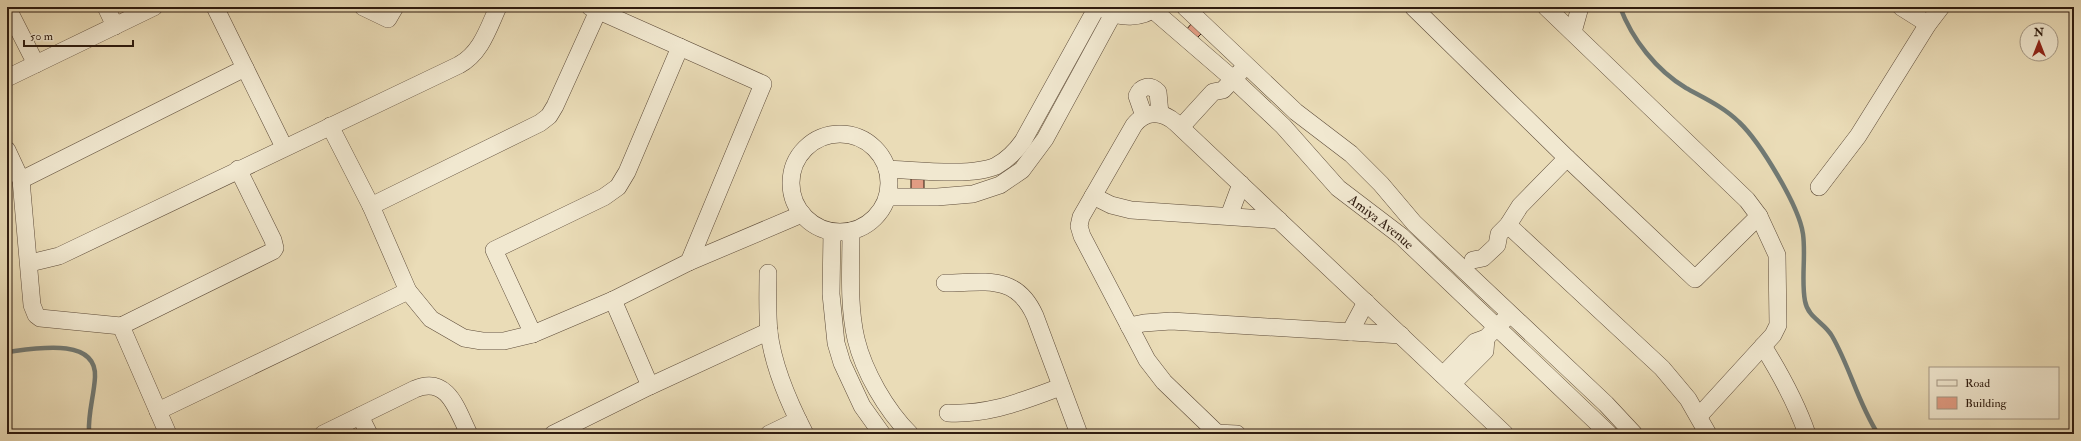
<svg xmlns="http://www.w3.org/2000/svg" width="2081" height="441" font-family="'IM FELL Double Pica',serif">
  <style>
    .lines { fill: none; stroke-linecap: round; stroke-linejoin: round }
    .stream { stroke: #717a75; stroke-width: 4.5 }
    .building { fill: #e19c83; stroke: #2e1b0f }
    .street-casing { stroke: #5d4b39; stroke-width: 18 }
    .street { stroke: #f1e8d0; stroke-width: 17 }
    .labels { text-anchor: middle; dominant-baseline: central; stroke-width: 3.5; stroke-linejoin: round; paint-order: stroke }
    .street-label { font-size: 14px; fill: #2e1b0f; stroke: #f1e8d0 }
  </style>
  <rect width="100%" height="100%" fill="#eadcb7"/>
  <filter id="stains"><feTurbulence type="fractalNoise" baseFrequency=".005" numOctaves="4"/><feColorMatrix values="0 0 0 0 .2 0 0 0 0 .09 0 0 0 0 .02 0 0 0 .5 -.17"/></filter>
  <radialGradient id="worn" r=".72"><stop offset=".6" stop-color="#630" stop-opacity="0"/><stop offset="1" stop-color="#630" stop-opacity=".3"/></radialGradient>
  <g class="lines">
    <g class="stream">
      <path d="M1620 7C1632 39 1656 70 1686 88 1704 98 1724 107 1739 122 1760 142 1799 206 1803 234 1806 256 1801 280 1805 301 1808 318 1824 322 1832 336 1850 367 1858 403 1878 434"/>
      <path d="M7 352C32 349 97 336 95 377 94 396 88 413 89 432L92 434"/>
    </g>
  </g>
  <g class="building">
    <polygon points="1192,23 1202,33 1196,39 1186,30"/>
    <rect x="911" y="177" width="13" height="12"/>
  </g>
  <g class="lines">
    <defs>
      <g id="street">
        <polyline points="7,7 36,64"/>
        <polyline points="106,7 115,26"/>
        <polyline points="215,7 284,147"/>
        <polyline points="363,7 388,19 395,7"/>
        <polyline points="590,7 763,84 689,262"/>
        <polyline points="1185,7 1296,112 1351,154 1381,184 1414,223 1606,404 1634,434"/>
        <polyline points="1413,7 1567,158 1695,279 1759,216"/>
        <polyline points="1546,7 1747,200 1759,216 1777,255 1778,325 1773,335 1699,416"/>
        <polyline points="1901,7 1928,24"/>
        <path d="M1104 9C1120 19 1141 19 1157 7"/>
        <path id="s1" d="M1153 10 1233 79 1283 126 1338 188 1401 236 1609 434"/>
        <polyline points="1573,32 1580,7"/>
        <polyline points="7,78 154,7"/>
        <path d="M1144 116 1137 96C1141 86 1150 84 1158 92L1160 114"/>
        <polyline points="330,126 371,206 408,291 431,319 464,338 482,341 504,341 533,334 613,300 689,262 802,214"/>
        <polyline points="1181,127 1213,92 1223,90 1241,71"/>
        <circle cx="840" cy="183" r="49"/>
        <polyline points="7,150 21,180 32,305 36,315 40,318 121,326 273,251 275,248 273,240 238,169"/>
        <path d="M887 169C915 170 971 177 996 166 1007 160 1016 151 1023 141L1097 7"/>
        <polyline points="21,180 245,68"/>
        <polyline points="1819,187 1858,136 1928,24 1941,7"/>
        <polyline points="1093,196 1111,205 1131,210 1279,220"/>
        <polyline points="888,197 937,197 973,194 1000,185 1022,170 1045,139 1113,14"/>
        <polyline points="371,206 540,123 549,116 555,106 598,11"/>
        <polyline points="1229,216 1241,184"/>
        <polyline points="1508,225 1662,368 1688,399 1708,434"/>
        <path d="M851 231C851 266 848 304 856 339 864 372 886 410 910 434"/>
        <polyline points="832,232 831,294 836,343 842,363 862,406 882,434"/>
        <polyline points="1473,260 1483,258 1497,245 1499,234 1508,225 1520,206 1567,158"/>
        <path d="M30 263 59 256 459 65C481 53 488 29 498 7"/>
        <path d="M768 273C768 292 767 313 769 332 773 367 789 403 805 434"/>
        <path d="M945 283C984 283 1016 273 1035 316L1079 434"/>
        <polyline points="613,300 650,386"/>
        <polyline points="121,326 168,434"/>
        <polyline points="1129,326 1144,323 1171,321 1401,335"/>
        <polyline points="1350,332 1366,302"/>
        <polyline points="533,334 494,250 604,197 618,187 627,172 680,47"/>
        <path d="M1763 346C1781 375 1796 402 1807 434"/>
        <polyline points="1443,375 1475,342 1486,338 1506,318"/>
        <polyline points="1452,384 1485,351 1486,338"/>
        <polyline points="158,411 408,291"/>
        <path d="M948 413C991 415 1021 401 1061 387"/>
        <polyline points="360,416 369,434"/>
        <polyline points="1216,433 1237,434"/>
        <path d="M323 434 415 389C448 375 457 410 469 434"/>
        <polyline points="553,434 650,386 769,331"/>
        <polyline points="769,434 798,420"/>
        <path d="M1218 434 1164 382 1147 360 1082 236 1079 226 1081 217 1134 125C1146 110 1162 111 1176 123L1505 434"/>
      </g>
    </defs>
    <use href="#street" class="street-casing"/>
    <use href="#street" class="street"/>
  </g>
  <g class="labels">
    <g class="street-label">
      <text stroke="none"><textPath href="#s1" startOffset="312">Amiya Avenue</textPath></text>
    </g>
  </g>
  <rect width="2081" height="441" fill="none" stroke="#eadcb7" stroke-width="24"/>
  <rect x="8" y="8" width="2065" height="425" fill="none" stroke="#2e1b0f" stroke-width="2"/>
  <rect x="12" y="12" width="2057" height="417" fill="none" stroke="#2e1b0f"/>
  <rect x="1929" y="367" width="130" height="52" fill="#f1e8d0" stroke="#a39683"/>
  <rect x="1937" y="380" width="20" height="6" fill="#f1e8d0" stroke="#a39683"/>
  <text x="1965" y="387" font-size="12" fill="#2e1b0f">Road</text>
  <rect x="1937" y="397" width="20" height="12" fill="#e19c83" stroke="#a39683"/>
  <text x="1965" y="407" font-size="12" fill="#2e1b0f">Building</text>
  <g transform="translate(2039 42)"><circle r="19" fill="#f1e8d0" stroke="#a39683"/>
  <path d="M0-3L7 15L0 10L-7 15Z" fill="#8f2418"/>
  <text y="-6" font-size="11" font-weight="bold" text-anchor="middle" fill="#2e1b0f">N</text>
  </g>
  <path d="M24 40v6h109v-6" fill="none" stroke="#2e1b0f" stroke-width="2"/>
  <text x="30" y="40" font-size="12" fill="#2e1b0f" stroke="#f1e8d0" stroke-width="3" paint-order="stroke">50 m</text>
  <rect width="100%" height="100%" filter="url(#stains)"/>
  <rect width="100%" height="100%" fill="url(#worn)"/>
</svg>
